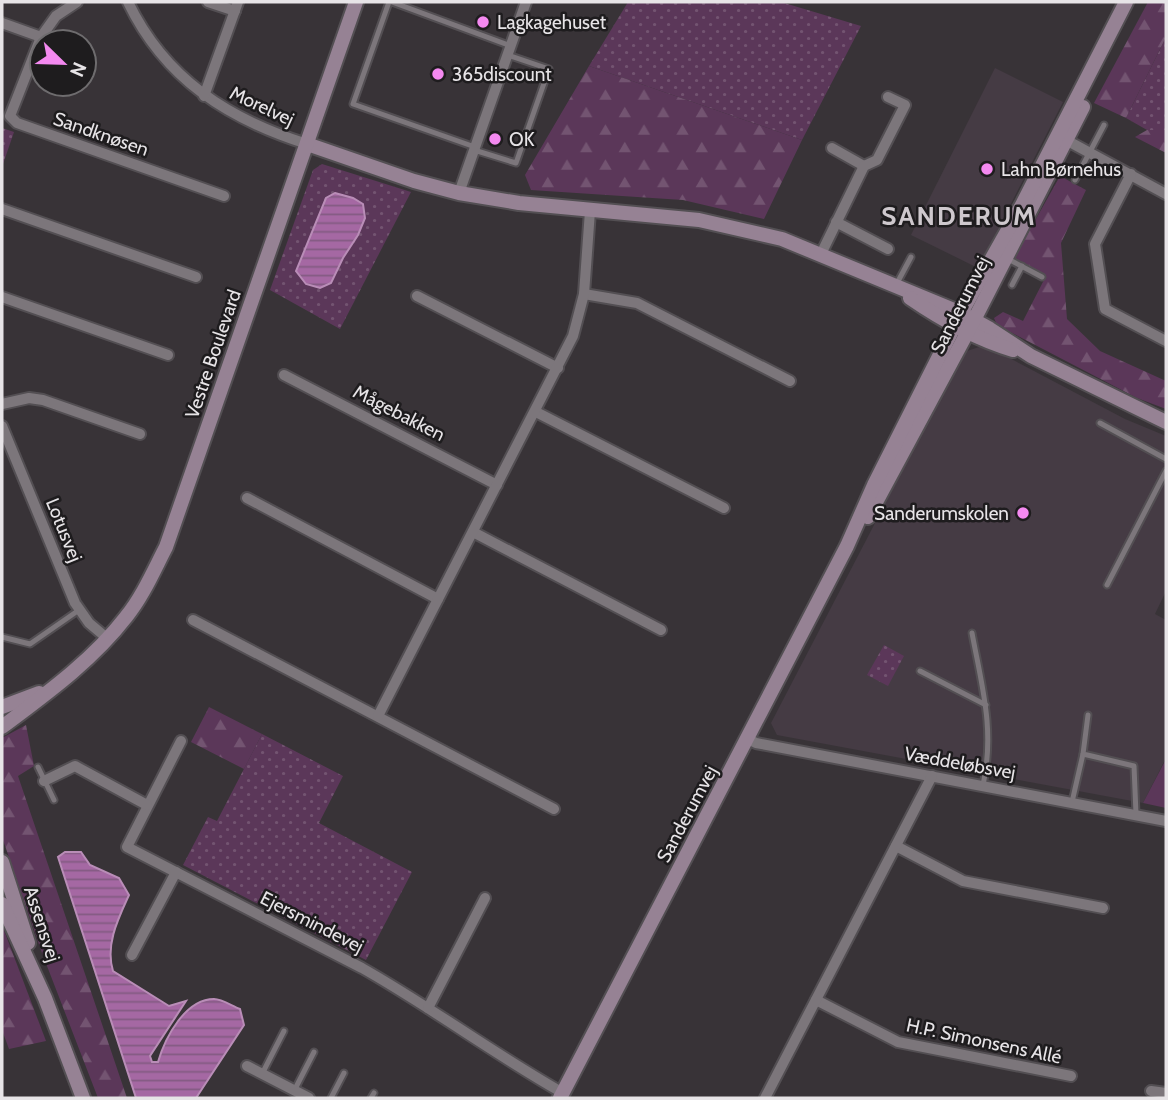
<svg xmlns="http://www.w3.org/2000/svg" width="1168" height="1100" font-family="Cabin,sans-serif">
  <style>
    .built { fill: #453b44 }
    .green { fill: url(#green-dots) }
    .forest { fill: url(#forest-firs) }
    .pitch { fill: #5b3759 }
    .water { fill: url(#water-rules); stroke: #b98db7; stroke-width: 2 }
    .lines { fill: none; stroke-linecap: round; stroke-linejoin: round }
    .lane-casing { stroke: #534f53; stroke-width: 9 }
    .street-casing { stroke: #534f53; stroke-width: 14 }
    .secondary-casing { stroke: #534f53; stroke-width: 18 }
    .lane { stroke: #7c767b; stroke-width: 5 }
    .street { stroke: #7c767b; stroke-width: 10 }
    .secondary { stroke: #968294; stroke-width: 14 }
    .poi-dot { fill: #f489f0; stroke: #1e1c1e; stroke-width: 2.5 }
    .labels { text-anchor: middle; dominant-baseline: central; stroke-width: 5; stroke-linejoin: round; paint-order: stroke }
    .poi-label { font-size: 19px; fill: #e7e4e7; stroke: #1e1c1e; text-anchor: start }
    .street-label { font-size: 19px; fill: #e7e4e7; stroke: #1e1c1e }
    .district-label { font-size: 26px; font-weight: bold; letter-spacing: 2px; fill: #cec8cd; stroke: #1e1c1e }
  </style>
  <defs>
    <pattern id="green-dots" width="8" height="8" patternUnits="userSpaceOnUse" patternTransform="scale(1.75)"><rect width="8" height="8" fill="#5b3759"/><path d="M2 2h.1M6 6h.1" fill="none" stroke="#735471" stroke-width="1.8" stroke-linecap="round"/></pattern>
    <pattern id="forest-firs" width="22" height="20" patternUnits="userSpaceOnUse" patternTransform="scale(1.75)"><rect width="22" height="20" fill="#5b3759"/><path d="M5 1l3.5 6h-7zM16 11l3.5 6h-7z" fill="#735471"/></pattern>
    <pattern id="water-rules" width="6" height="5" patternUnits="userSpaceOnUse" patternTransform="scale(1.75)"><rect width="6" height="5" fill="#a568a3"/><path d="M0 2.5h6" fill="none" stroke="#835b82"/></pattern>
  </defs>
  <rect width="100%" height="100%" fill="#383337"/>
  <g class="built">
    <polygon points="995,68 1063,102 978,268 911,235"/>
    <polygon points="985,345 1125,419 1166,436 1166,591 1155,614 1166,620 1166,758 1143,803 777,735 771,723 964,352"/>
  </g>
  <g class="green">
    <polygon points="628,2 781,2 861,26 802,140 589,66"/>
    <polygon points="1166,37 1166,130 1147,130 1126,118"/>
    <polygon points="2,128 14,132 2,167"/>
    <polygon points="322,164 411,192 340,329 270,290 313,170"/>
    <polygon points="884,645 904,656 888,686 867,675"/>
    <polygon points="262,734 343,776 319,823 412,872 366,960 183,865 208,817 217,821"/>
  </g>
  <g class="forest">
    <polygon points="1148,2 1166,3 1166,37 1126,118 1094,103"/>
    <polygon points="589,66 802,140 764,219 683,200 531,190 525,175"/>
    <polygon points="1147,130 1166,130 1166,153 1135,137"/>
    <polygon points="1060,176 1086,190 1061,243 1067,319 1100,351 1166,381 1166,409 1137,398 997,325 994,318 1003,312 1023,321 1046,276 1014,258"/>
    <polygon points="209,707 262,734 244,769 191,742"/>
    <polygon points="26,725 34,766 18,776 127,1098 98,1098 42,953 2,837 2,738"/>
    <polygon points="2,925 46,1041 9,1049 2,1030"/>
  </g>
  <polygon class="pitch" points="1166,759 1166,808 1143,803"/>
  <g class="water">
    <polygon points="335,193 353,198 363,204 365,218 358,235 343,258 331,283 320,288 306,284 296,271 326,198"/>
    <path d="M65 852H81L90 865 119 878 129 895C118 919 105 945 113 971L169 1006 186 1001 150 1056 152 1062H158C165 1038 185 999 214 999 222 999 232 1006 240 1009L244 1025 196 1098H136L58 857Z"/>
  </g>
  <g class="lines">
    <defs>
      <g id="lane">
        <polyline points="389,2 353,104 475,147"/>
        <polyline points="392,2 511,46"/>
        <polyline points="474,150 516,163 549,69 508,55"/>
        <polyline points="1075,180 1104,125"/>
        <polyline points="1008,259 1042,277"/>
        <polyline points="896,285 911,257"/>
        <polyline points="1012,285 1022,266"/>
        <polyline points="1100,423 1166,459"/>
        <polyline points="1107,585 1166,471"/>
        <path d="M972 633C982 687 995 730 983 785"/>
        <polyline points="2,637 30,644 79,610"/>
        <polyline points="920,671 986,705"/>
        <polyline points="1088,715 1083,754 1134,766 1136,814"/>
        <polyline points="38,767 54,800"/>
        <polyline points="1072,802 1083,754"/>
        <polyline points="262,1074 284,1031"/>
        <polyline points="294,1091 314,1052"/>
        <polyline points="331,1098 344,1073"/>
        <polyline points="371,1098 374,1093"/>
      </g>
      <g id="street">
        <polyline points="77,2 56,16 41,37 10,116 17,123 224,196"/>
        <path d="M128 2C165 79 228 119 307 144"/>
        <polyline points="208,2 235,11"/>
        <polyline points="2,23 41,37"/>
        <polyline points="204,96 238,2"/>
        <polyline points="1066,140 1166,194"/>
        <polyline points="832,148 864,166"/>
        <polyline points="1131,174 1095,244 1105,309 1166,341"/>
        <polyline points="459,193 526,2"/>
        <polyline points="2,209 196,277"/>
        <polyline points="836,222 888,249"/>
        <polyline points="821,254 864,166 877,160 905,105 888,97"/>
        <polyline points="584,294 637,303 790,381"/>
        <polyline points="417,296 558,368"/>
        <polyline points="2,297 168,355"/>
        <polyline points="284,375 497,485"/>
        <polyline points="2,404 29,398 43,400 140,434"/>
        <polyline points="536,412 724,508"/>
        <polyline points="2,426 75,603 89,623 108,639"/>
        <polyline points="247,498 438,599"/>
        <polyline points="473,532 661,630"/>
        <polyline points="193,620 554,809"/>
        <polyline points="378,716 573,336 584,294 590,211"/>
        <polyline points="748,739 756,743 1166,821"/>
        <path d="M181 741 127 847 362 968C431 1007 494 1054 563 1093"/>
        <polyline points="44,781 75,766 147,805"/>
        <polyline points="896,846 963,881 1103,908"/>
        <polyline points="132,955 176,872"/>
        <polyline points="816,1000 898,1042 1071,1076"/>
        <polyline points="428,1008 485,898"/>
        <polyline points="247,1066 309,1098"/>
        <polyline points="1151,1091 1166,1093"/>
        <polyline points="765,1098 932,776"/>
      </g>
      <g id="secondary">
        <polyline points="307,144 414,181 459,193 519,203 699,220 782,239 961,313 990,329 1031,356 1166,422"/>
        <path d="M910 298C942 320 976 339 1013 350"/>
        <polyline points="868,517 974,320 1083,107"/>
        <polyline points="2,707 39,693"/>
        <path d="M2 727C46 694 92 661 126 617 143 596 154 570 166 547L356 2"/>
        <polyline points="2,862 28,943"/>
        <polyline points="2,904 45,998 83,1098"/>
        <polyline points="560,1098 847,546 874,485 961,313 1022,205 1126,2"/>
      </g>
    </defs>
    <use href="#lane" class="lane-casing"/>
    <use href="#street" class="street-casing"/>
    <use href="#secondary" class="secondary-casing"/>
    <use href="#lane" class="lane"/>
    <use href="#street" class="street"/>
    <use href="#secondary" class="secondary"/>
  </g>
  <g class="poi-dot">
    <circle cx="483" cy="22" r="7"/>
    <circle cx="438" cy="74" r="7"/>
    <circle cx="495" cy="139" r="7"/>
    <circle cx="987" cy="169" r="7"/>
    <circle cx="1023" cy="513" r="7"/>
  </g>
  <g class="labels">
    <g class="poi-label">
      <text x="497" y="22">Lagkagehuset</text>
      <text x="452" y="74">365discount</text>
      <text x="509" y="139">OK</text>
      <text x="1001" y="169">Lahn Børnehus</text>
      <text x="1009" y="513" text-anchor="end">Sanderumskolen</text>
    </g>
    <g class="street-label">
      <text transform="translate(262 106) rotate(25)">Morelvej</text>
      <text transform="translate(101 134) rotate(19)">Sandknøsen</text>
      <text transform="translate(960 305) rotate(-63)">Sanderumvej</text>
      <text transform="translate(213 354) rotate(-71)">Vestre Boulevard</text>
      <text transform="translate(399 413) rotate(27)">Mågebakken</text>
      <text transform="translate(64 530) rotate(68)">Lotusvej</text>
      <text transform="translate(960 763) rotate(10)">Væddeløbsvej</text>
      <text transform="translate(687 814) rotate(-62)">Sanderumvej</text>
      <text transform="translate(312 922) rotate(27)">Ejersmindevej</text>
      <text transform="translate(42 924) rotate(72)">Assensvej</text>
      <text transform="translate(984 1041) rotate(12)">H.P. Simonsens Allé</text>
    </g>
    <g class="district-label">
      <text x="959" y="216">SANDERUM</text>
    </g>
  </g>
  <rect width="1168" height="1100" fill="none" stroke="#e7e4e7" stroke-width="7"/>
  <g transform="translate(63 63) rotate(113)"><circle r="33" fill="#1e1c1e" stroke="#6e6c6e" stroke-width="2"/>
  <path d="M0-5L12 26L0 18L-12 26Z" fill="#f489f0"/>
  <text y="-10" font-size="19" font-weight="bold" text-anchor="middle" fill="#e7e4e7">N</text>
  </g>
</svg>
